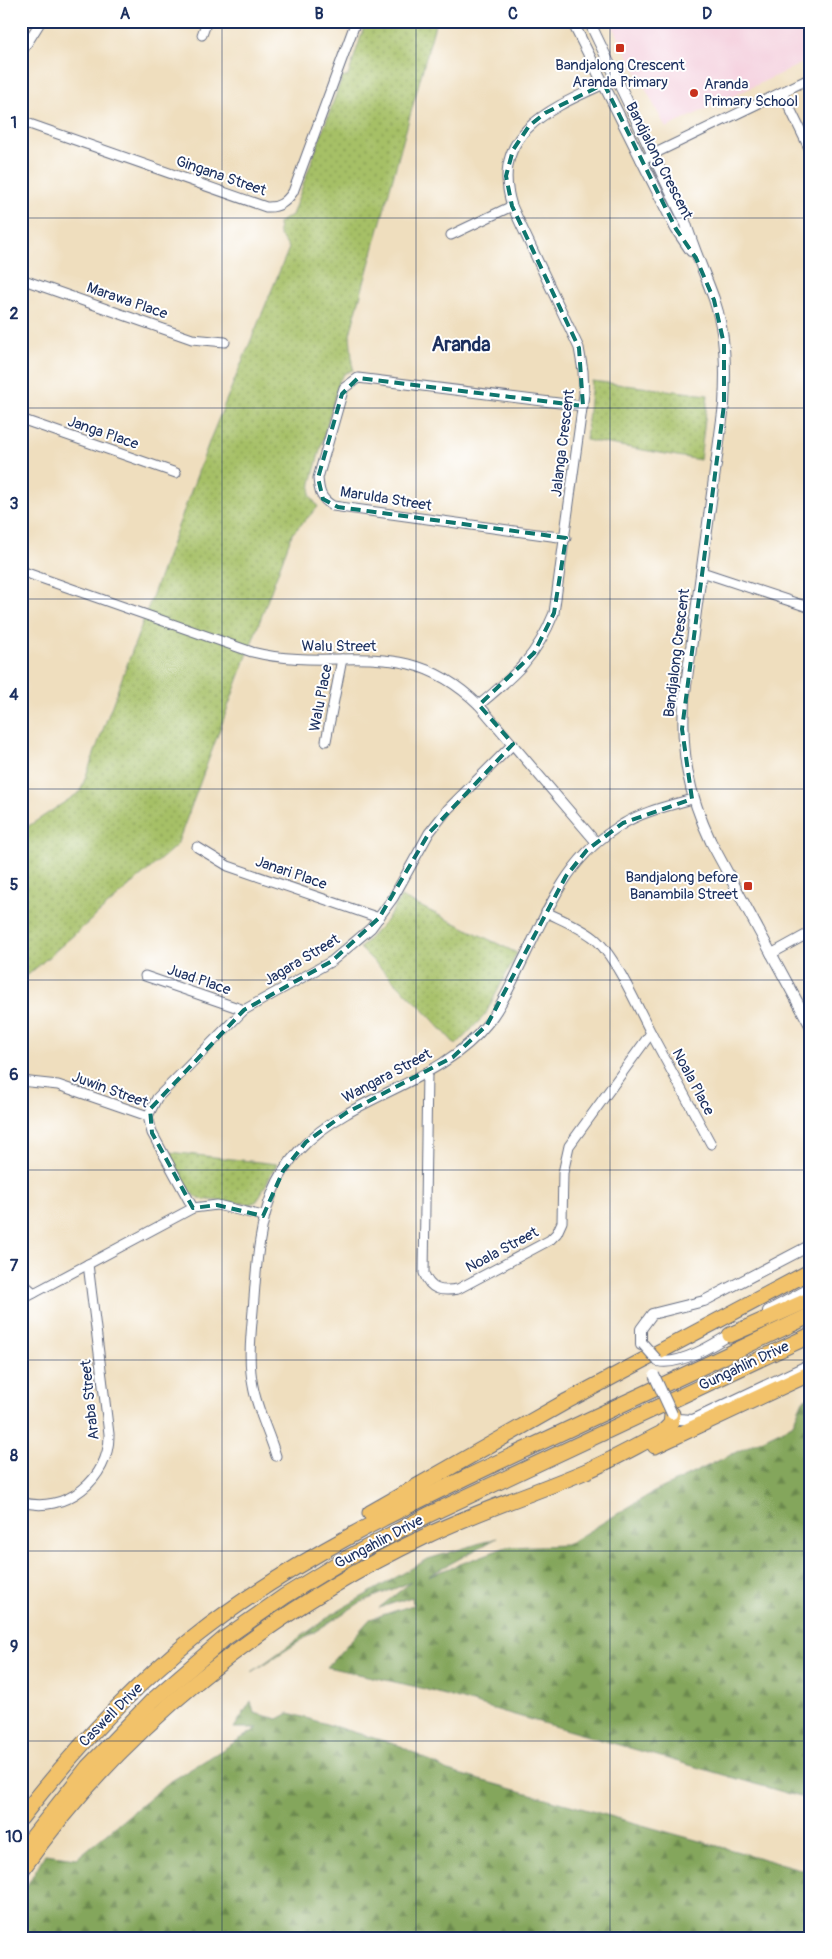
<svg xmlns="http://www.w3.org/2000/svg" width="832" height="1959" font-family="Pangolin,sans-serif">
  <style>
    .built { fill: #f4cfdd }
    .forest { fill: url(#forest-firs); stroke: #506a5c }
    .park { fill: url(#park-dots); stroke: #607862 }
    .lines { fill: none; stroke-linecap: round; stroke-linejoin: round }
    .minor-casing { stroke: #656c80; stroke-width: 11 }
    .tertiary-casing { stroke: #656c80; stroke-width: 12 }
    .motorway-casing { stroke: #656c80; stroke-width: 17 }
    .minor { stroke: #fff; stroke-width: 9 }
    .tertiary { stroke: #fff; stroke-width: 10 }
    .motorway { stroke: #f2c26a; stroke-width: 15 }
    .tertiary-bridge-casing { stroke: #656c80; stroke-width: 12; stroke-linecap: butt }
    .tertiary-bridge { stroke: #fff; stroke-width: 10 }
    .marked { fill: none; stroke: #0f766e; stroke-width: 4; stroke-dasharray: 10 6; stroke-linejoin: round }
    .grid { fill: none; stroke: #1b2f5e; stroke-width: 1; stroke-opacity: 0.55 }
    .poi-dot { fill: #c8321e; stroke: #fff; stroke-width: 2 }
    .labels { text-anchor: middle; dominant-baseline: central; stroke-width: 4; stroke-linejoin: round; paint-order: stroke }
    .poi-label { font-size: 15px; fill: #1b2f5e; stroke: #fff }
    .street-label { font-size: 15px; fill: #1b2f5e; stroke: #fff }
    .district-label { font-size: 20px; font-weight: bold; fill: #1b2f5e; stroke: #fff }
    .neatline { fill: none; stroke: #1b2f5e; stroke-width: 2 }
    .grid-label { font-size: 16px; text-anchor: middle; font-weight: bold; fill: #1b2f5e }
  </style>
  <defs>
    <pattern id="forest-firs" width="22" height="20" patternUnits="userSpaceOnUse" patternTransform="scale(1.25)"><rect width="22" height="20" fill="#84a65b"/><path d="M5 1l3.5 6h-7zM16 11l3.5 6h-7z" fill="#6b884e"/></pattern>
    <pattern id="park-dots" width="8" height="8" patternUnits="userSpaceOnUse" patternTransform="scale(1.25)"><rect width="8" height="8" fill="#a6c066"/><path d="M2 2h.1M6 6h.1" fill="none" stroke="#869c57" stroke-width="1.8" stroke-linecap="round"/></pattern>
  </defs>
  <rect width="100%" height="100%" fill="#fff"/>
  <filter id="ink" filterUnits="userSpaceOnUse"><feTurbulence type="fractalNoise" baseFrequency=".02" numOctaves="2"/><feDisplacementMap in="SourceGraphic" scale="10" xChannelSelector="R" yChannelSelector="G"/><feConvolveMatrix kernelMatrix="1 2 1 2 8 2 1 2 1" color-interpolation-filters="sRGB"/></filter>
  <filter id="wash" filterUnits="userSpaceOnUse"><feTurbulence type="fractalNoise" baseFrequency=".0096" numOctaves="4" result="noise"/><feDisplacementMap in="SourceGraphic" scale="20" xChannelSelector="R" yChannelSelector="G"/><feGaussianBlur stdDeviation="1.12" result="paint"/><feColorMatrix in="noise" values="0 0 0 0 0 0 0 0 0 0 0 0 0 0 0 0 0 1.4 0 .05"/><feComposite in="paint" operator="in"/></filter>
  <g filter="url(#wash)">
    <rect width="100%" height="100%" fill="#efdebe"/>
    <polygon class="built" points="610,21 811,21 811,59 666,128"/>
    <g class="forest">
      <polygon points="811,1396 811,1800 417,1687 327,1667 370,1619 413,1605 412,1597 379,1608 411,1582 361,1602 252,1672 334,1613 428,1559 497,1538 428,1576 506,1547 566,1545 652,1493 792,1425 803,1400"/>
      <polygon points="251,1701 254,1713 278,1719 289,1713 401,1746 448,1771 811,1872 811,1938 21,1938 21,1896 45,1854 77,1858 168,1783 258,1728 234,1728"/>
    </g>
    <g class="park">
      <polygon points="366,21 436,21 350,334 353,370 345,373 339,381 311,483 310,495 318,507 292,534 177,845 21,981 21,831 80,792 211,437 289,248 279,234 278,223 292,215 342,78 348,76"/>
      <polygon points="592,381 708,395 700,460 586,440"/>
      <polygon points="401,897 517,953 485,1015 456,1045 421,1007 360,948 386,921"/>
      <path d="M169 1152 277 1164 257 1201 251 1204 199 1199C185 1192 177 1166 169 1152Z"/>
    </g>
  </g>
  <g filter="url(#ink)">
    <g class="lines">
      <defs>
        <g id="minor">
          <polyline points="202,35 207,21"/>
          <polyline points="21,53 41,21"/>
          <polyline points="782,92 811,152"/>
          <path d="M21 121 266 207C279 208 286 202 293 192L356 21"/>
          <polyline points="641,160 811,78"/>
          <polyline points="451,235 512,206"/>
          <polyline points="21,279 192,339 225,342"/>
          <polyline points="21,419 176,473"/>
          <path d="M566 538 333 506C321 499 319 492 318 478L342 394 344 388 358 378 583 406"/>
          <path d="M21 571 252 652C340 674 403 631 479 705L596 842"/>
          <polyline points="702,572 811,608"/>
          <path d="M479 705C515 675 536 658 554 613L584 394 583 371 579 348 512 206C487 128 560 105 617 78"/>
          <polyline points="326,741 342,659"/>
          <polyline points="197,847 228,866 379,918"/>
          <polyline points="771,954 811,932"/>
          <polyline points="145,976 244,1010"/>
          <polyline points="651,1033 711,1144"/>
          <path d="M427 1072 424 1273C430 1290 441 1292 458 1289L550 1240 557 1233 562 1222 563 1173 569 1146 651 1033C638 1008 615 955 594 938 580 927 562 920 546 912"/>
          <polyline points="21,1081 58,1085 148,1116 152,1133 193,1208"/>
          <polyline points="148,1116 157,1098 244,1010 332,961 371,928 393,898 429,833 448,809 513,744"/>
          <polyline points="21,1282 34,1293"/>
          <polyline points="21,1300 193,1208 217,1205 263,1216"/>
          <path d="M276 1456C269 1432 257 1410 253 1386 247 1357 252 1327 254 1298 260 1216 267 1159 346 1114 394 1086 452 1069 488 1023 503 1004 513 980 524 958 550 905 569 855 623 824 644 811 669 806 692 799"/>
          <path d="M21 1502C65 1515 110 1479 109 1434L88 1264"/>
        </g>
        <g id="tertiary">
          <polyline points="572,21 676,229 691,251"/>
          <path d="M589 21 686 224C694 250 705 274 714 299 726 334 726 369 724 405L684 700C681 754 688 793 711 842L811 1027"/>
          <polyline points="768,1311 811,1288"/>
          <polyline points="641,1345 641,1329 652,1314 704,1301 811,1245"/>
          <path d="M658 1361C680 1366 715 1344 734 1332"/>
          <polyline points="672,1414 678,1419 693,1420 811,1364"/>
        </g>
        <g id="motorway">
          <polyline points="730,1335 811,1299"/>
          <polyline points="655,1446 811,1373"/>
          <polyline points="370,1513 567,1401 811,1271"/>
          <path d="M21 1818C72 1752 128 1691 192 1639 292 1559 407 1505 522 1451 618 1406 715 1361 811 1315"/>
          <polyline points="21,1852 88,1767 152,1701 225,1638 285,1596 347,1558 428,1515 811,1335"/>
          <path d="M21 1871C121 1727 269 1611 426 1536 478 1511 532 1494 584 1472 611 1461 636 1446 662 1433L671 1424 672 1414"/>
        </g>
      </defs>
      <use href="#minor" class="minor-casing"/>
      <use href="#tertiary" class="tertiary-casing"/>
      <use href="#motorway" class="motorway-casing"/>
      <use href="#minor" class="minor"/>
      <use href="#tertiary" class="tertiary"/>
      <use href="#motorway" class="motorway"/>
      <defs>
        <g id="tertiary-bridge">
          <polyline points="643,1344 658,1361"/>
          <polyline points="654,1375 672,1414"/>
        </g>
      </defs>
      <use href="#tertiary-bridge" class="tertiary-bridge-casing"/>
      <use href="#tertiary-bridge" class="tertiary-bridge"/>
    </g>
  </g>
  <path class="marked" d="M604 84 676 229 696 258 714 300 724 344V405L682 729 692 799 623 823 587 850 566 876 487 1025 453 1057 346 1113 306 1142 283 1171 263 1216 217 1205 193 1208 152 1133 150 1109 244 1010 332 961 379 918 429 833 513 744 479 705 534 653 554 613 566 538 338 507 323 499 318 478 342 394 358 378 583 406 579 348 512 206 506 176 513 150 529 126 545 113Z"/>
  <path class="grid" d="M222 21V1938M416 21V1938M610 21V1938M21 218H811M21 408H811M21 599H811M21 789H811M21 980H811M21 1170H811M21 1360H811M21 1551H811M21 1741H811"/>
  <g class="poi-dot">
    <rect x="615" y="43" width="10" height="10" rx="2.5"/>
    <circle cx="694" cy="93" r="5"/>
    <rect x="743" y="881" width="10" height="10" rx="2.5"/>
  </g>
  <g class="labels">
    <g class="poi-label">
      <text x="620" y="65">Bandjalong Crescent<tspan x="620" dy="17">Aranda Primary</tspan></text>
      <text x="704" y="84" text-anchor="start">Aranda<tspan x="704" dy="17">Primary School</tspan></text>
      <text x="738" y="877" text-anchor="end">Bandjalong before<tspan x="738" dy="17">Banambila Street</tspan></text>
    </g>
    <g class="street-label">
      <text transform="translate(659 161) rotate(63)">Bandjalong Crescent</text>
      <text transform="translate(221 176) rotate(19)">Gingana Street</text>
      <text transform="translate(127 301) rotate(19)">Marawa Place</text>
      <text transform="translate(103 433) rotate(19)">Janga Place</text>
      <text transform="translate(563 443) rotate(-83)">Jalanga Crescent</text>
      <text transform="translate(386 499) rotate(9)">Marulda Street</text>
      <text x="339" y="646">Walu Street</text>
      <text transform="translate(677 653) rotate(-83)">Bandjalong Crescent</text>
      <text transform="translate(321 698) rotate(-79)">Walu Place</text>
      <text transform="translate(291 873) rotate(19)">Janari Place</text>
      <text transform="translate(302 960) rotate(-31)">Jagara Street</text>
      <text transform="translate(199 980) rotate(19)">Juad Place</text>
      <text transform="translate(387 1076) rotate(-28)">Wangara Street</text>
      <text transform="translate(693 1082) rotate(62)">Noala Place</text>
      <text transform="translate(110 1090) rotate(20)">Juwin Street</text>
      <text transform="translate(502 1250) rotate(-28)">Noala Street</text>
      <text transform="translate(744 1366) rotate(-25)">Gungahlin Drive</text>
      <text transform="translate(90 1400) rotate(-96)">Araba Street</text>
      <text transform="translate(379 1542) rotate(-28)">Gungahlin Drive</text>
      <text transform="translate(111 1715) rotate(-45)">Caswell Drive</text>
    </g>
    <g class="district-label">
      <text x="461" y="344">Aranda</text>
    </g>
  </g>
  <rect width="832" height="1959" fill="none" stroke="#fff" stroke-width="55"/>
  <rect x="28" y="28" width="776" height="1904" class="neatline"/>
  <g class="grid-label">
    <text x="125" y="19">A</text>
    <text x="319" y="19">B</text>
    <text x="513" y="19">C</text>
    <text x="707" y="19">D</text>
    <text x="14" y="128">1</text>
    <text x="14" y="319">2</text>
    <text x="14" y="509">3</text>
    <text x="14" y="700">4</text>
    <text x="14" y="890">5</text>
    <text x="14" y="1080">6</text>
    <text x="14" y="1271">7</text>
    <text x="14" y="1461">8</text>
    <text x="14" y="1652">9</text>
    <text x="14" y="1842">10</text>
  </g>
</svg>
